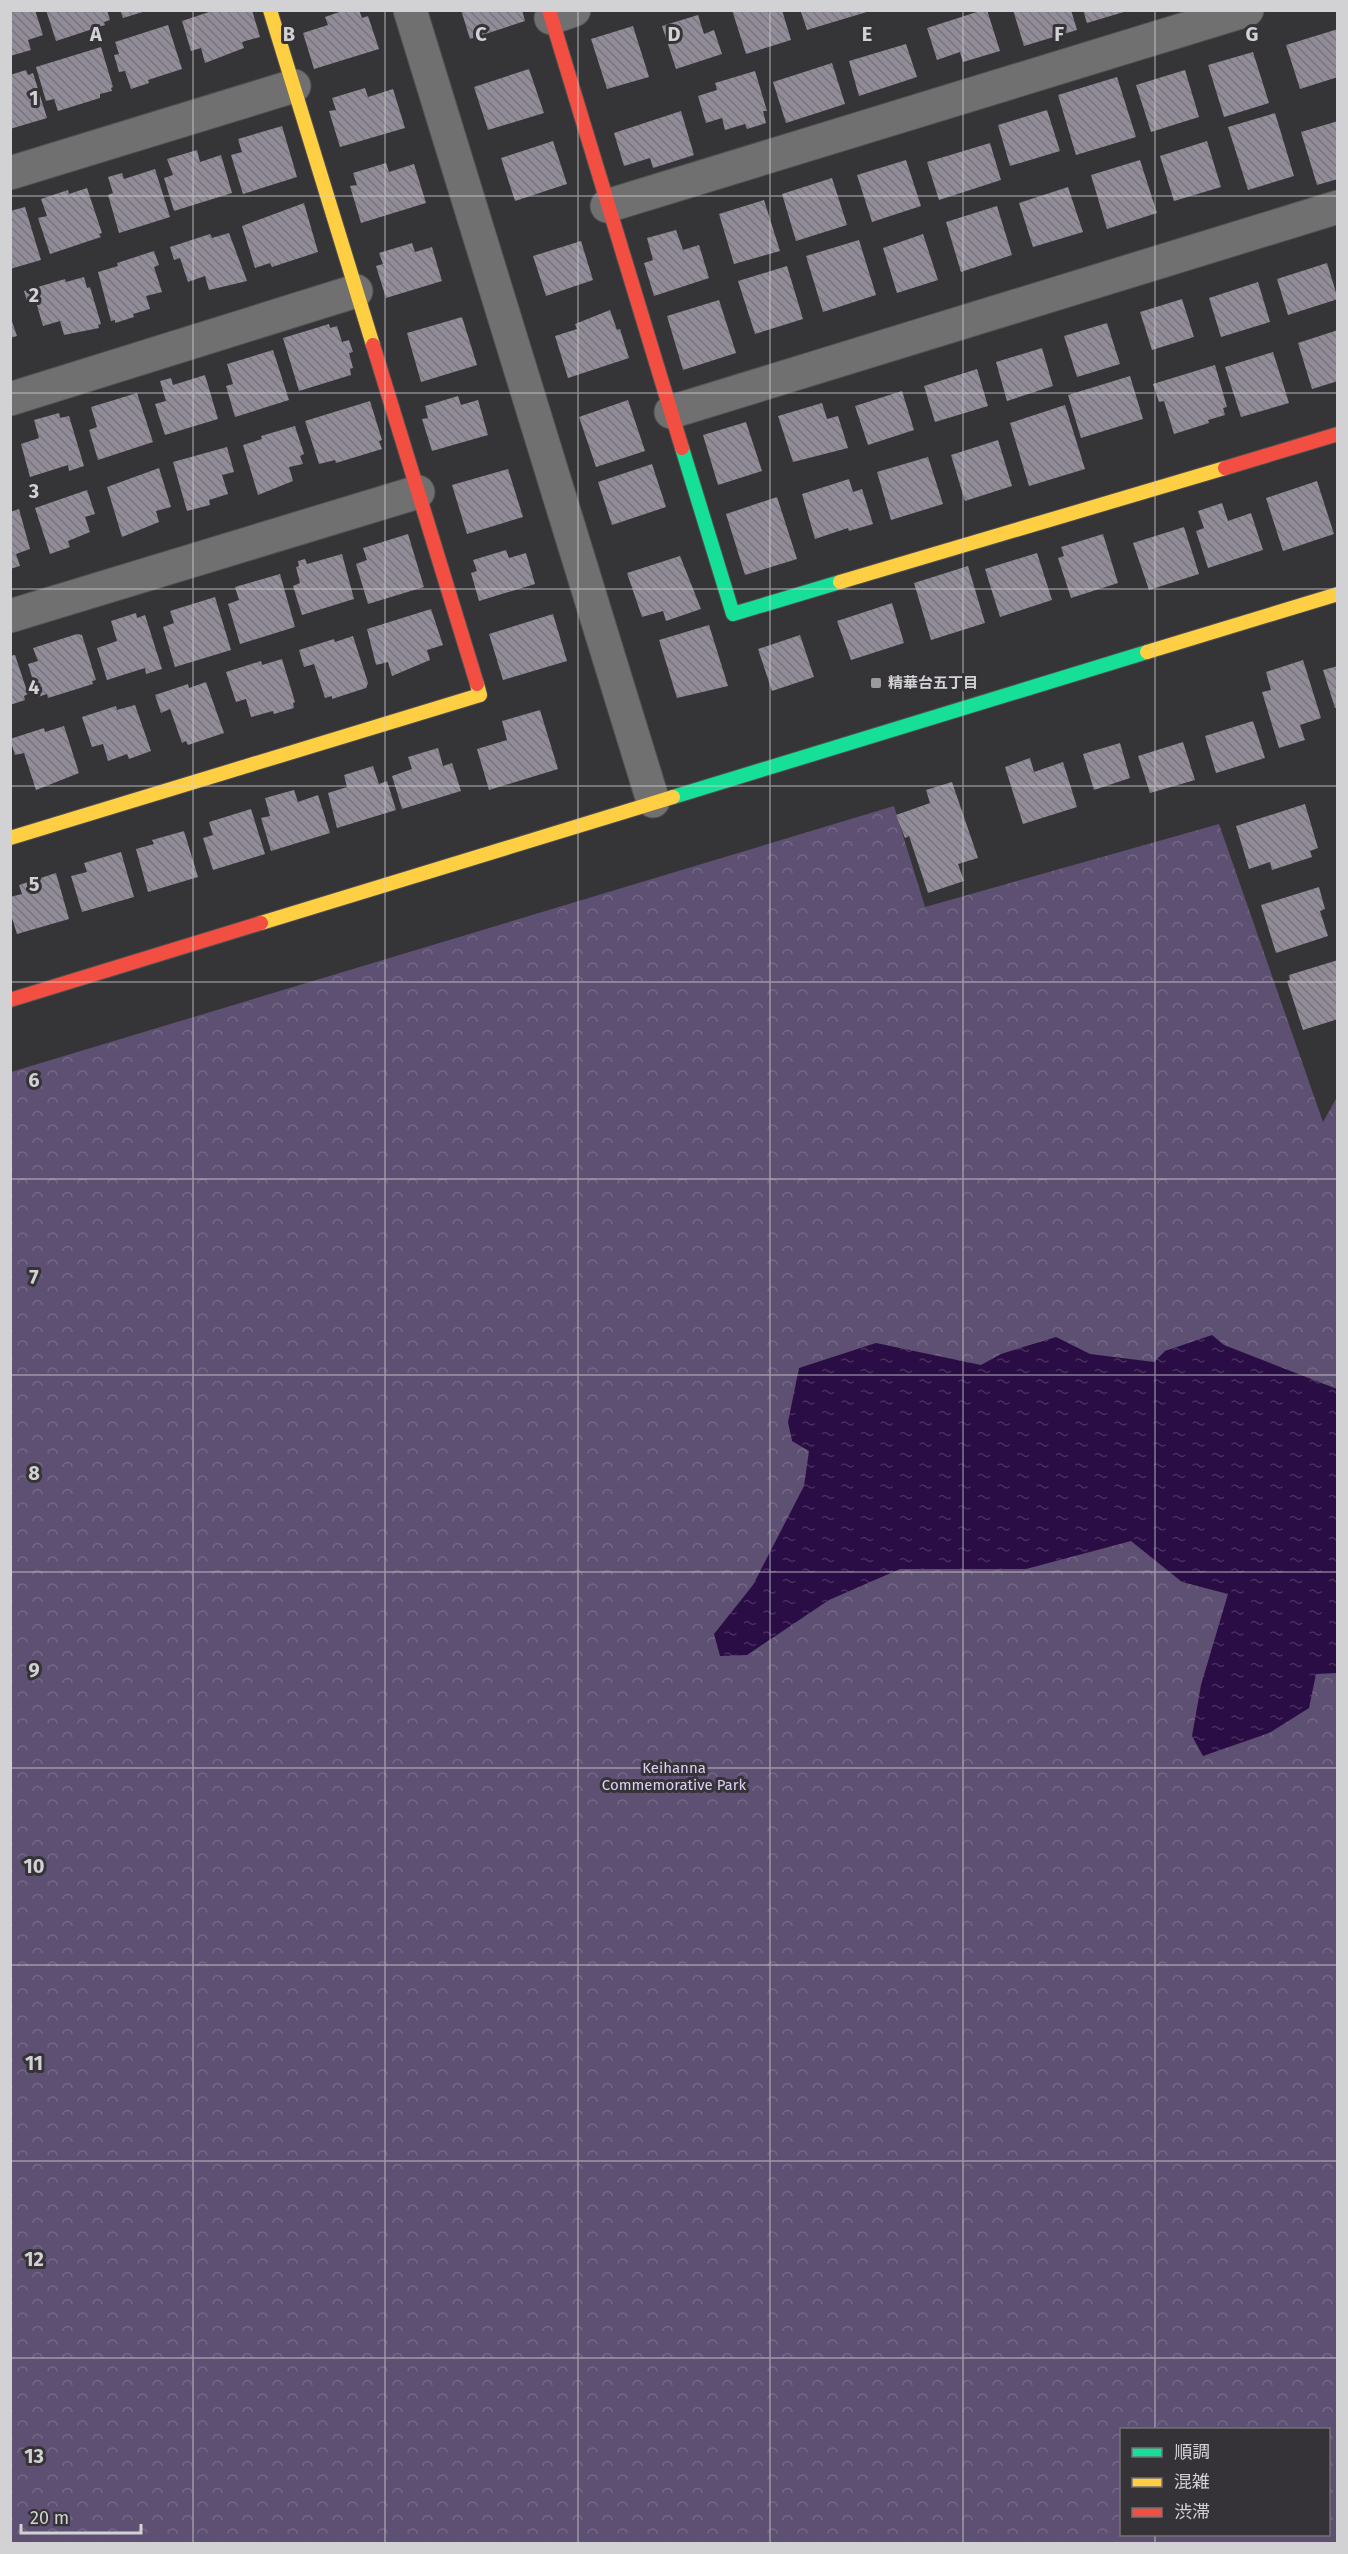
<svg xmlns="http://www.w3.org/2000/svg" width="1348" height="2554" font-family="'Fira Sans','Noto Sans JP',sans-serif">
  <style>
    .park { fill: url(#park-crowns); fill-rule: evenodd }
    .water { fill: url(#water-ripples) }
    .building { fill: url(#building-back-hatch) }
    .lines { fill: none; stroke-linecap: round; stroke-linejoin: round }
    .street-casing { stroke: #515052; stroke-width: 35 }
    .fast-casing { stroke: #515052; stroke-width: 16 }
    .slow-casing { stroke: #515052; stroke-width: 16 }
    .jam-casing { stroke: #515052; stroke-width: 16 }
    .street { stroke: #707070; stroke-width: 33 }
    .fast { stroke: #16e098; stroke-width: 14 }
    .slow { stroke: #ffcf43; stroke-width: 14 }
    .jam { stroke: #f24e42; stroke-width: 14 }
    .grid { fill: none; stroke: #d2d1d4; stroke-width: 1.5; stroke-opacity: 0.55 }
    .poi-dot { fill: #9b9a9d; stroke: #353337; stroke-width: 2 }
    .labels { text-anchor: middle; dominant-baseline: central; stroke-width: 6; stroke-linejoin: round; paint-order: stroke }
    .poi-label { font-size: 15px; font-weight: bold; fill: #d2d1d4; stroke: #353337; text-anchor: start }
    .park-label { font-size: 15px; fill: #dfd0f6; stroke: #353337 }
    .grid-label { font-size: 20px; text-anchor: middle; font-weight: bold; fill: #d2d1d4; stroke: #353337; stroke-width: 6; stroke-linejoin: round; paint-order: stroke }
  </style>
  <defs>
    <pattern id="park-crowns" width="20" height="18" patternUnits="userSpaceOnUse" patternTransform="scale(1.5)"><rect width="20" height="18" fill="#5e5072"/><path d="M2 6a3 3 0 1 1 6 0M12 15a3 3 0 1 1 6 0" fill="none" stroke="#746885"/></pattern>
    <pattern id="water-ripples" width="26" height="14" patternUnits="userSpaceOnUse" patternTransform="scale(1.5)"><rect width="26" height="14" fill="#2a0d44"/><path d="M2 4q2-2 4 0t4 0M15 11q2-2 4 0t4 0" fill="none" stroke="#482f5e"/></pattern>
    <pattern id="building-back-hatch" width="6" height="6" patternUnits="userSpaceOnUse" patternTransform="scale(1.5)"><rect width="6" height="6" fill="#918c98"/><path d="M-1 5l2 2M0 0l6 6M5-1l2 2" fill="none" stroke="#78757e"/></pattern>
  </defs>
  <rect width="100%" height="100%" fill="#353436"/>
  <path class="park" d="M894 806 925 907 1219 824 1323 1122 1337 1097V2543L11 2544V1072ZM1122 2430H1328V2534H1122Z"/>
  <polygon class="water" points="1212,1335 1224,1345 1337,1389 1337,1673 1316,1674 1309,1708 1269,1733 1203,1756 1192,1736 1201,1685 1228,1594 1182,1582 1131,1541 1026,1569 900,1569 829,1600 747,1655 720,1656 714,1634 753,1585 804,1486 809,1451 792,1441 788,1422 799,1368 876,1343 981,1365 1001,1354 1056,1337 1090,1354 1154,1362 1165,1351"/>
  <g class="building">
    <polygon points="10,10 35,10 43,35 28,40 31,50 10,56"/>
    <polygon points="46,10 107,10 110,20 104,22 105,25 56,41"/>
    <polygon points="120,10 146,10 146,11 123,18"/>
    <polygon points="215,10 252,10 260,37 242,42 244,48 205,63 201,48 191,51 182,21"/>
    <polygon points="345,10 359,10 362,18 368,16 379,49 314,69 303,33 328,25 325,17"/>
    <polygon points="461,10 522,10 525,21 470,39"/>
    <polygon points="732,10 782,10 791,40 746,54"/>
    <polygon points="806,10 870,10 870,11 807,30 801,12"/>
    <polygon points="983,10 987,10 1000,51 963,62 960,52 937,60 927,28"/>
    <polygon points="1013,10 1071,10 1077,30 1024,46"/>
    <polygon points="1083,10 1127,10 1127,11 1087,23"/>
    <polygon points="698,15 704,34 714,30 722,54 676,69 662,26"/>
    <polygon points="168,25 182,69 148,80 149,83 131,89 125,71 119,72 114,55 119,54 115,42"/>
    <polygon points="633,26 649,77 607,89 591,39"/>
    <polygon points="1338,29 1338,77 1300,89 1286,45"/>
    <polygon points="906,44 917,77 859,96 849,61"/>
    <polygon points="101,47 113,87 111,88 112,91 100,94 100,98 58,111 54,99 46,101 36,67"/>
    <polygon points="1253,52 1269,103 1224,117 1208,65"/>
    <polygon points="832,63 845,104 786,123 773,82"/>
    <polygon points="529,69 544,113 488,130 474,87"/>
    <polygon points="26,70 28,75 33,73 47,118 10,129 10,75"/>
    <polygon points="1185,70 1199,117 1151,132 1136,85"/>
    <polygon points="755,71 767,111 763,111 766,123 747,129 745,124 725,130 722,118 706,123 698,96 717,90 715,83"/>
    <polygon points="1117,77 1136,137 1076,155 1058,95"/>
    <polygon points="365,88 368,97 393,89 405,128 340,147 329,111 336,110 332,98"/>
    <polygon points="1047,110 1060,151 1010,166 998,125"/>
    <polygon points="681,111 694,155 653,168 650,158 624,166 614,133"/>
    <polygon points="1275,113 1294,176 1248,190 1228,127"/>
    <polygon points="1338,121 1338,179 1317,185 1301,132"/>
    <polygon points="282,126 297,177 243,194 231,155 242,152 238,139"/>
    <polygon points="553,141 567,184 515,201 501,158"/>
    <polygon points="1207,141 1221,187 1174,201 1160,156"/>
    <polygon points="990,143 1001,180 939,200 927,162"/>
    <polygon points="197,150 200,162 221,155 232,193 174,211 164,178 173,175 167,159"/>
    <polygon points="906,160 921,206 872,222 857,175"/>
    <polygon points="1140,160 1157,213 1107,229 1091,175"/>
    <polygon points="386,163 389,172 414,164 426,203 361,223 350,186 357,185 353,173"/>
    <polygon points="155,169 170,217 119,233 108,195 113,193 108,177 122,173 124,179"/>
    <polygon points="832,178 847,225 796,241 782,194"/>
    <polygon points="1068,187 1083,232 1033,247 1019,203"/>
    <polygon points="87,188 102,233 99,234 101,237 50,254 38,218 47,216 41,199 68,190 69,194"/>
    <polygon points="764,200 780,251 734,264 719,214"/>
    <polygon points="304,203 318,252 272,267 270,263 255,268 242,226"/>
    <polygon points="997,206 1012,255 961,272 946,222"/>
    <polygon points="25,207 41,260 10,269 10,211"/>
    <polygon points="676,230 683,250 699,245 709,278 654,296 644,263 653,260 647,238"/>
    <polygon points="229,233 247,281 209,290 205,276 188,282 180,258 174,260 170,247 210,234 212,238"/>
    <polygon points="923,234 938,280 897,293 883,248"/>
    <polygon points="859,240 876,295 823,312 806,256"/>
    <polygon points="581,241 593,280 546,296 533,256"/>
    <polygon points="412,243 415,252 432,247 442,281 386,298 376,266 383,264 379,253"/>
    <polygon points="154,251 159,265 154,267 162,292 146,296 150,309 133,314 134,317 115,323 115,320 111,321 98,272 118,266 117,263"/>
    <polygon points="1327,263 1338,299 1288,315 1277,279"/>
    <polygon points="787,266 803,319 755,334 738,281"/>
    <polygon points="84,277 87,288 90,287 101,324 98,325 99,328 64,335 60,321 43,326 36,302 28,305 24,291 65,279 66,282"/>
    <polygon points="1258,282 1270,322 1221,337 1209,298"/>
    <polygon points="1182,299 1194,337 1152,350 1140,312"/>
    <polygon points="719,300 736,353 683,370 667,316"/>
    <polygon points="610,310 617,330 620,329 629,358 568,378 555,336 577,329 575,324"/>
    <polygon points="10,316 17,336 10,338"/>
    <polygon points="462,317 477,365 421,382 407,333"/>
    <polygon points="1107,323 1120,364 1077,377 1064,336"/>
    <polygon points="329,324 330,328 337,326 342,342 349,340 353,352 349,353 353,368 350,369 351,375 299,391 283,338"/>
    <polygon points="1338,330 1338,381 1312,389 1298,343"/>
    <polygon points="1042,348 1053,386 1007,401 996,362"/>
    <polygon points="273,350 289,400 235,417 226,386 233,384 227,364"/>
    <polygon points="1273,352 1289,403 1241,417 1225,367"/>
    <polygon points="1215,365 1227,407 1223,408 1225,415 1208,420 1209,423 1174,434 1164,401 1159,402 1153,384"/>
    <polygon points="977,369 988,406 935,422 924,386"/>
    <polygon points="205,375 218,419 165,435 155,404 166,401 160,381 171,378 173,385"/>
    <polygon points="1130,376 1143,419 1081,438 1068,395"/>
    <polygon points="902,391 914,430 868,445 855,406"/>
    <polygon points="137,393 153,442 98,460 89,430 97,427 91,407"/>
    <polygon points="458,396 461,405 478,400 488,435 432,451 422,419 428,418 425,406"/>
    <polygon points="628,400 645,451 596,467 579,417"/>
    <polygon points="370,401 382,440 379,441 382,449 336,463 335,460 319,464 305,421"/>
    <polygon points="822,403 827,419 838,416 848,448 793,462 778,416"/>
    <polygon points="1065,405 1085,469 1029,486 1010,423"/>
    <polygon points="59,413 60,418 69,416 84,466 69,471 68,465 30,477 21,444 39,438 34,420"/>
    <polygon points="746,422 762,471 718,485 703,435"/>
    <polygon points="295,426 304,454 300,456 303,464 289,467 293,481 258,495 243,445 262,439 261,436"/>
    <polygon points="998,440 1012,486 965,501 951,455"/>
    <polygon points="227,447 234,472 222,475 228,494 209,500 210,505 187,511 173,462"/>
    <polygon points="928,457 943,504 891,520 877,472"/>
    <polygon points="652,464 666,507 612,525 598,482"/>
    <polygon points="159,468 171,507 156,511 159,522 122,537 107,487"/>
    <polygon points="508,469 523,517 467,534 452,485"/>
    <polygon points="849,479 853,492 862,489 873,524 849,531 848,528 815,539 802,494"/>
    <polygon points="1317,481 1334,534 1283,551 1266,498"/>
    <polygon points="87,490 95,514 85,517 90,532 68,541 70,547 50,554 35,508"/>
    <polygon points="777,497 797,559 745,575 726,514"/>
    <polygon points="1222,503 1228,521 1251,513 1263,550 1208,568 1196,531 1204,528 1198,511"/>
    <polygon points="19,509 30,549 16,554 20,566 10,569 10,512"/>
    <polygon points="1184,527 1199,574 1149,590 1133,543"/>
    <polygon points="408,534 424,587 368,604 356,564 367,560 363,548"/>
    <polygon points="1103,534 1118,583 1071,598 1058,558 1064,556 1061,547"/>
    <polygon points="506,550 509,558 526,553 535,584 479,601 471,573 477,571 473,560"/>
    <polygon points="1037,553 1052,600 1000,617 985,569"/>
    <polygon points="342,554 354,599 302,615 293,586 300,583 296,567 299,566 298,561 305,559 307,564"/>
    <polygon points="680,556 701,609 666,621 663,611 642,617 627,573"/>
    <polygon points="968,566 985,623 931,640 914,583"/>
    <polygon points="280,574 295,627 240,644 228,604 239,600 235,587"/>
    <polygon points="215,597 231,650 175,667 163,627 174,623 170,611"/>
    <polygon points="892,603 904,643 851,660 837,621"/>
    <polygon points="431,609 443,645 427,650 430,660 392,676 388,662 376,665 367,629"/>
    <polygon points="136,613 137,618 145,615 162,669 146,674 145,668 107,680 97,648 117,641 111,621"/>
    <polygon points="553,614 567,661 503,680 489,634"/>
    <polygon points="709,625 728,686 677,698 659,640"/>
    <polygon points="77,634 82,635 96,680 92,681 93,684 48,698 47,694 38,697 28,664 38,661 33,648"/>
    <polygon points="800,635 814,677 772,691 758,649"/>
    <polygon points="353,636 368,683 366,688 332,699 332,696 325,698 314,664 304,667 299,650 334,639 335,642"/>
    <polygon points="15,655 28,694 24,696 25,700 10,705 10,656"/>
    <polygon points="282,659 295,702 293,703 294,708 274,714 273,711 251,717 246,699 236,702 226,672 261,661 262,665"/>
    <polygon points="1303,660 1321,718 1300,725 1305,740 1279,748 1262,692 1271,690 1266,672"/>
    <polygon points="1338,666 1338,707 1335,708 1323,670"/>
    <polygon points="206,682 224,733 188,745 186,741 182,743 170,709 161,713 155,695 188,684 189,688"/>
    <polygon points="135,705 151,751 129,759 127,754 108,761 103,744 92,747 82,717 116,706 117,710"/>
    <polygon points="540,710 558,769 489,790 477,749 507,740 502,721"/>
    <polygon points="1253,721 1265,758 1216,773 1205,736"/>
    <polygon points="64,726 79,773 36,790 24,753 15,755 10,739 44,728 45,732"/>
    <polygon points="1183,742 1195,780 1150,793 1138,756"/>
    <polygon points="1120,743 1130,778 1094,790 1083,754"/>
    <polygon points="438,748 443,766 452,763 461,791 402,809 392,776 412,769 408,757"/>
    <polygon points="1030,758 1034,772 1063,762 1077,807 1023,824 1005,767"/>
    <polygon points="373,766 379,784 387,781 396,810 337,828 328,793 347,787 344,775"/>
    <polygon points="952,782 978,858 958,864 964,881 928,893 909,836 905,838 896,815 930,803 926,790"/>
    <polygon points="294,790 298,802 318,795 330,833 271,851 261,818 270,816 265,798"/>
    <polygon points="1305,804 1318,848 1310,851 1312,857 1272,870 1270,862 1249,869 1236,826"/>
    <polygon points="251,809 265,854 213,870 203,838 213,835 209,822"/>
    <polygon points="184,831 198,877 148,892 136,849 154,844 152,840"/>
    <polygon points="121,852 134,897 82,912 71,876 87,872 84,863"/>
    <polygon points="56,873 69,919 17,934 10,912 10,897 22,894 19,885"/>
    <polygon points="1319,887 1325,909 1320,911 1328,936 1276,953 1261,905"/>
    <polygon points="1338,960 1338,1019 1303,1030 1287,981 1290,980 1289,975"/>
  </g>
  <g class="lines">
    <defs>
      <g id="street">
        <polyline points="410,10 653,801"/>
        <polyline points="551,18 574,10"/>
        <polyline points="10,173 294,86"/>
        <polyline points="607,206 1247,10"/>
        <polyline points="10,399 356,291"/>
        <polyline points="671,412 1338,207"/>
        <polyline points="10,616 418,492"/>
      </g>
      <g id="fast">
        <polyline points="682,448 733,614 840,582"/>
        <polyline points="673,797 1147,652"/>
      </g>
      <g id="slow">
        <polyline points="270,10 373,345"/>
        <polyline points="840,582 1225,468"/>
        <polyline points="1147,652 1338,594"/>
        <polyline points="10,838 480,695 477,684"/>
        <polyline points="261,923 673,797"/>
      </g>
      <g id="jam">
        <polyline points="549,10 682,448"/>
        <polyline points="373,345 477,684"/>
        <polyline points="1225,468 1338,434"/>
        <polyline points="10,1000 261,923"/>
      </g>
    </defs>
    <use href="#street" class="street-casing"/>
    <use href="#fast" class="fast-casing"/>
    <use href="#slow" class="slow-casing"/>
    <use href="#jam" class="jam-casing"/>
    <use href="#street" class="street"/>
    <use href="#fast" class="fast"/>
    <use href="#slow" class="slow"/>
    <use href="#jam" class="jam"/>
  </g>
  <path class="grid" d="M193 10V2544M385 10V2544M578 10V2544M770 10V2544M963 10V2544M1155 10V2430M10 196H1338M10 393H1338M10 589H1338M10 786H1338M10 982H1338M10 1179H1338M10 1375H1338M10 1572H1338M10 1768H1338M10 1965H1338M10 2161H1338M10 2358H1338M1155 2534V2544"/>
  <rect class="poi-dot" x="870" y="677" width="12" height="12" rx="3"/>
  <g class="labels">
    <g class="poi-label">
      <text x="888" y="683">精華台五丁目</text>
    </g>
    <g class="park-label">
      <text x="674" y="1768">Keihanna<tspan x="674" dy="17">Commemorative Park</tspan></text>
    </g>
  </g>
  <g class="grid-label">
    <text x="96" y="41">A</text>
    <text x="289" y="41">B</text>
    <text x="481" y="41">C</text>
    <text x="674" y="41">D</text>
    <text x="867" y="41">E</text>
    <text x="1059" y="41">F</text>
    <text x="1252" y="41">G</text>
    <text x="34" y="105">1</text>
    <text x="34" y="302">2</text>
    <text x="34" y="498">3</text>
    <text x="34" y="694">4</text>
    <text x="34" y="891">5</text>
    <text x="34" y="1087">6</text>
    <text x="34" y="1284">7</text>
    <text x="34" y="1480">8</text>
    <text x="34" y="1677">9</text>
    <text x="34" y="1873">10</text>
    <text x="34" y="2070">11</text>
    <text x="34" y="2266">12</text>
    <text x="34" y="2463">13</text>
  </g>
  <rect width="1348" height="2554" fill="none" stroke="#d2d1d4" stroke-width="24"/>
  <rect x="1120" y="2428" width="210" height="108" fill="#353337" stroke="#747276" stroke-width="1.5"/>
  <rect x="1132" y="2448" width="30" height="9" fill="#16e098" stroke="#747276" stroke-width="1.5"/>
  <text x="1174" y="2458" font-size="18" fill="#d2d1d4">順調</text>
  <rect x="1132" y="2478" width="30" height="9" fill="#ffcf43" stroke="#747276" stroke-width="1.5"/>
  <text x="1174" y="2488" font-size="18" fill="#d2d1d4">混雑</text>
  <rect x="1132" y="2508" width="30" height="9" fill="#f24e42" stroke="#747276" stroke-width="1.5"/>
  <text x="1174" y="2518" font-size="18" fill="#d2d1d4">渋滞</text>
  <path d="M21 2524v9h120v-9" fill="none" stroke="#d2d1d4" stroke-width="3"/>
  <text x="30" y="2524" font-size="18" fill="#d2d1d4" stroke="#353337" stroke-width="4.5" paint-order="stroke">20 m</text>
</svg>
